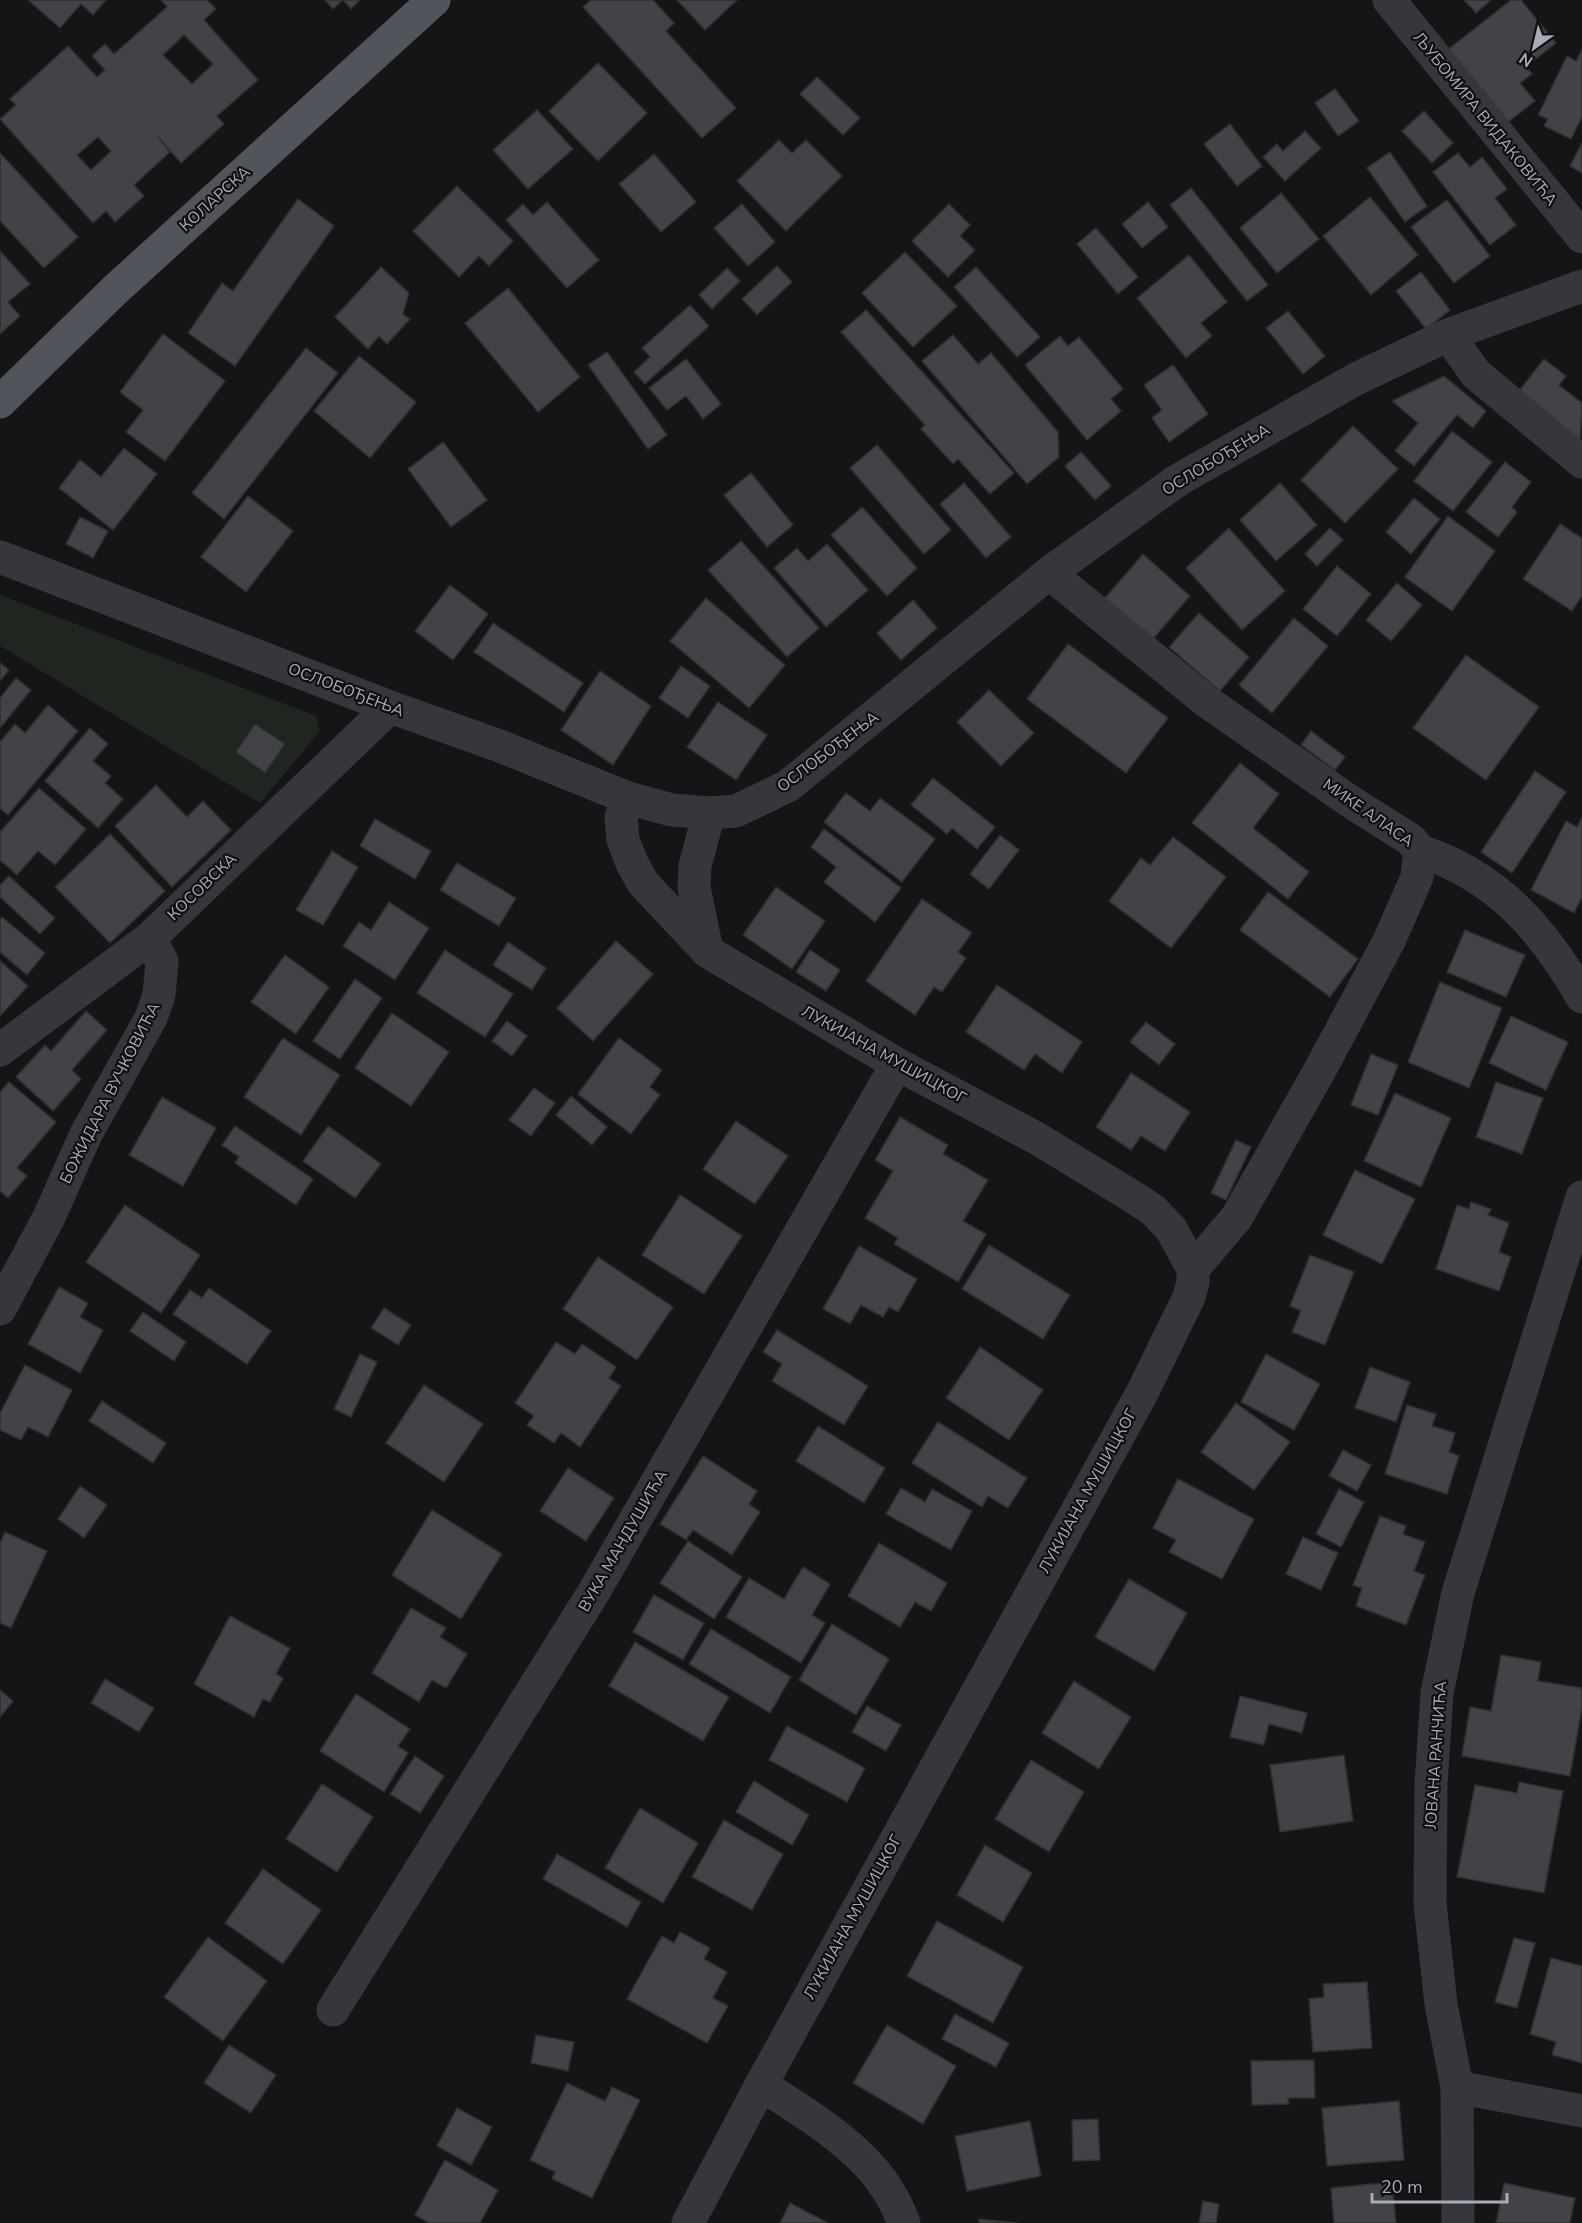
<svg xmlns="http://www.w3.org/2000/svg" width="1582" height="2223" font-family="'Nunito Sans',sans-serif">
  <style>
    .green { fill: #1f261f }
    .building { fill: #414347; stroke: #2f2f33; stroke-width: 1.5; fill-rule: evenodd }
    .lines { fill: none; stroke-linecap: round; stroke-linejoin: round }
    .minor { stroke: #36373c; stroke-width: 33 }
    .major { stroke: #52545b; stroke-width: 33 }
    .labels { text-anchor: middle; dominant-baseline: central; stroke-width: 4.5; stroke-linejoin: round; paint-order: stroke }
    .street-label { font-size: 16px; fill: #a7adb7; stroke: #101012 }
  </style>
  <rect width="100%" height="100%" fill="#151517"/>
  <polygon class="green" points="0,595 316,716 320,731 260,803 0,646"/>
  <g class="building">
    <polygon points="28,0 106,0 93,15 81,4 60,28"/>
    <path d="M161 0H207L216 9 204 20 258 80 217 116 224 124 181 163 158 137 170 152 134 185 144 196 115 222 106 211 93 223 0 119 16 105 10 99 68 46 97 77 105 70 92 56 105 44 114 54 167 7ZM184 35 213 64 192 84 163 55ZM98 137 111 151 91 170 77 155Z"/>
    <polygon points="325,0 360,0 351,9 343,0 333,9"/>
    <polygon points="591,0 653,0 674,23 666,31 736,108 702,138 583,7"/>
    <polygon points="677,0 737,0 705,30"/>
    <polygon points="1464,0 1491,0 1476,13"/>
    <polygon points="1511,0 1521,0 1556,43 1526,67 1532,74 1520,83 1535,101 1503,126 1445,52"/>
    <polygon points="1582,49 1582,117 1571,139 1544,126 1548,119 1538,115 1567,56 1576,61"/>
    <polygon points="598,63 647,113 598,161 549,111"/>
    <polygon points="817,77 860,118 843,135 800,94"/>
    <polygon points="1335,89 1359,121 1338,136 1315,103"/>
    <polygon points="537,110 573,149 528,189 493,150"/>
    <polygon points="1424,111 1453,143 1432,163 1402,131"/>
    <polygon points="1230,124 1262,166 1237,186 1204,144"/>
    <polygon points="1305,131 1321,148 1285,181 1263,157 1277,144 1283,151"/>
    <polygon points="779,140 792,153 806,140 842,176 786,231 737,181"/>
    <polygon points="1582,143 1582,173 1570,166"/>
    <polygon points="1390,152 1427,206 1405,222 1367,168"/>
    <polygon points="0,153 78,237 44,268 0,221"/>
    <polygon points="1458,153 1470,167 1482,157 1507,189 1495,198 1516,225 1490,245 1433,172"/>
    <polygon points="654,154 696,202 661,232 619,184"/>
    <polygon points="457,186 513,241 489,266 479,256 459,277 413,231"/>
    <polygon points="1191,188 1268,285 1247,301 1170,205"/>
    <polygon points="1281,193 1319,239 1277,273 1240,228"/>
    <polygon points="1370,197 1418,255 1371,295 1323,236"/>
    <polygon points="298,199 334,226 235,366 188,333 222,283 233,291"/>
    <polygon points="1447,200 1490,256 1454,283 1411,227"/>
    <polygon points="547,202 599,260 567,288 506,220 523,204 533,215"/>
    <polygon points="1148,202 1168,227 1142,248 1122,224"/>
    <polygon points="742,204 775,242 748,266 714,228"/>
    <polygon points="949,204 970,225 960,236 975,250 948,277 912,241"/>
    <polygon points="1096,228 1138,277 1118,294 1077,244"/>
    <polygon points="0,251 30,284 8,302 20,316 0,334"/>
    <polygon points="905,252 957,306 913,347 862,293"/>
    <polygon points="1189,255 1227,302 1201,323 1212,336 1186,358 1137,298"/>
    <polygon points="777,266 792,282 757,315 742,299"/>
    <polygon points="381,267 409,293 403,314 410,319 387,344 379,336 368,349 335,317"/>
    <polygon points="976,267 1040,337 1017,357 954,287"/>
    <polygon points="727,268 740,281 712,309 699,295"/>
    <polygon points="1421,272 1450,310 1426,329 1396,291"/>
    <polygon points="508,288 580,377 538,412 465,323"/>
    <polygon points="690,305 709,326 645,384 634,372 650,357 642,348"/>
    <polygon points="866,310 1014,473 990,494 958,459 953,464 921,429 925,425 841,332"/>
    <polygon points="1288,311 1325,356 1303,374 1266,328"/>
    <polygon points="163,334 225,381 165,461 126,432 143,410 120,392"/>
    <polygon points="953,335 978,364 991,353 1058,432 1059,457 1027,484 922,361"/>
    <polygon points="1060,336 1068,346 1079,337 1123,389 1111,399 1121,411 1087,440 1025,365"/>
    <polygon points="306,348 338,373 224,519 192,493"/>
    <polygon points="607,352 667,435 648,449 588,365"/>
    <polygon points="359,356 416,402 370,458 314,411"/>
    <polygon points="686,359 721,404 703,419 686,396 667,410 649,388"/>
    <polygon points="1544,359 1566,376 1559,385 1582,403 1580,440 1518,392"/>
    <polygon points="1173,365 1208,414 1169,442 1152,418 1162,410 1144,385"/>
    <polygon points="1444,376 1486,411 1473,428 1457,415 1414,466 1395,451 1418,423 1392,401"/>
    <polygon points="1353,426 1398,469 1345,523 1301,480"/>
    <polygon points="1452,431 1492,462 1453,511 1414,481"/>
    <polygon points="443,442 487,500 451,527 408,469"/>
    <polygon points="877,445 951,530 924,554 850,468"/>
    <polygon points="124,448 157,474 113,530 59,488 80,460 101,477"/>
    <polygon points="1081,452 1111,486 1095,500 1065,466"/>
    <polygon points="1505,462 1531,482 1512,507 1517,512 1498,537 1466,512"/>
    <polygon points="751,473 793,525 767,547 724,495"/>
    <polygon points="964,483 1011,537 986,558 940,504"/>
    <polygon points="1280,483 1317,525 1276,561 1240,520"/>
    <polygon points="248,496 293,531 246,592 201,557"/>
    <polygon points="1414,498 1440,519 1411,554 1386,532"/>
    <polygon points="862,507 917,568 887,596 831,535"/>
    <polygon points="1448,516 1495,551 1452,611 1405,577"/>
    <polygon points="80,517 108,531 93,558 66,544"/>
    <polygon points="1560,524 1582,538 1582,596 1572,611 1523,579"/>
    <polygon points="1229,528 1285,591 1242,630 1186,568"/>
    <polygon points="1330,528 1343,540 1317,566 1305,554"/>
    <polygon points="741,541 819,628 787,657 708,570"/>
    <polygon points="827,544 868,590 826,627 774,568 797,548 808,561"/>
    <polygon points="1143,554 1190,596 1152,640 1105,598"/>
    <polygon points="1337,566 1371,594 1337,636 1303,609"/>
    <polygon points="1397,583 1422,605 1391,641 1366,620"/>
    <polygon points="450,585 488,614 453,660 415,631"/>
    <polygon points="706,598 785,665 749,708 670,641"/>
    <polygon points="913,600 937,628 901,660 877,633"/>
    <polygon points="1199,613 1249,657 1220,691 1169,647"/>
    <polygon points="1294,618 1328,646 1272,713 1239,685"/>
    <polygon points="493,623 583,683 564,712 474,652"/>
    <polygon points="1068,644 1168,718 1126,773 1027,699"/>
    <polygon points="1466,655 1539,707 1486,780 1413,728"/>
    <polygon points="0,663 9,670 0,681"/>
    <polygon points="681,666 710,686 688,718 659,698"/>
    <polygon points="600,671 651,706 613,765 561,730"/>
    <polygon points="16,678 31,690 0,728 0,698"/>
    <polygon points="989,690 1034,733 1001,766 957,722"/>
    <polygon points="718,702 767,735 736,780 687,747"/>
    <polygon points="48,705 78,731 8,815 0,808 0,742 15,724 25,733"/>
    <polygon points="255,724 285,744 265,773 236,752"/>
    <polygon points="90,728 108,744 93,761 111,776 105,783 123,799 98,828 45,781"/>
    <polygon points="1311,731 1345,757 1335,770 1301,745"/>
    <polygon points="1240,763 1279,794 1253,828 1309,872 1288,899 1192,823"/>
    <polygon points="1535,771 1566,792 1512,873 1481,852"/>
    <polygon points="933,778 995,827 977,849 952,828 947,834 911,805"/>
    <polygon points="156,785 187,817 203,801 231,830 172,887 115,826"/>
    <polygon points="39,788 86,829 55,865 38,851 17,875 0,860 0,832"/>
    <polygon points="846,793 870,811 880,798 935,839 902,882 824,822"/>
    <polygon points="1582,817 1582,897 1574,913 1531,890 1566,821 1577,827"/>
    <polygon points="375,819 431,851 415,879 360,846"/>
    <polygon points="824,829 901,888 875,922 824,882 836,867 811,847"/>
    <polygon points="110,834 165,891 110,943 55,887"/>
    <polygon points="1000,835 1019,850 989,889 970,874"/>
    <polygon points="1173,837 1226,877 1171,948 1109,901 1141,858 1150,865"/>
    <polygon points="332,851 358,867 323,925 296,910"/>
    <polygon points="457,863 516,898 499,926 440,890"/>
    <polygon points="9,876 55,918 40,934 0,897 0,885"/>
    <polygon points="776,887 825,921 792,969 743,935"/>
    <polygon points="1268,892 1358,959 1330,997 1240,930"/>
    <polygon points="922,899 972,933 958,952 966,958 942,992 934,987 915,1015 866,981"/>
    <polygon points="389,902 429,928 395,980 343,946 359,922 371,930"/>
    <polygon points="2,917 45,953 27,975 0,952 0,920"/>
    <polygon points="1465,930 1525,955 1506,997 1447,972"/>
    <polygon points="616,941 653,974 593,1041 557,1008"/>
    <polygon points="508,942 546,968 532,990 493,965"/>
    <polygon points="445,950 513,994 485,1037 417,993"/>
    <polygon points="810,950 840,970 826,991 796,972"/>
    <polygon points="285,955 329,987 296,1034 251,1002"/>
    <polygon points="0,961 28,986 0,1016"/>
    <polygon points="355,979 382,998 340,1059 313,1041"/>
    <polygon points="1440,982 1502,1008 1469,1088 1408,1062"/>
    <polygon points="997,985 1082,1042 1062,1073 1035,1054 1024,1070 966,1032"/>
    <polygon points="86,1011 107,1030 72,1070 81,1079 53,1111 16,1077 45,1045 51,1051"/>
    <polygon points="392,1013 449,1052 411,1106 355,1068"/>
    <polygon points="1511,1016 1568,1042 1546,1090 1489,1063"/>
    <polygon points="507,1021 527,1036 512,1056 492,1041"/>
    <polygon points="1146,1022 1175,1044 1159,1065 1130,1042"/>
    <polygon points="283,1038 340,1075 301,1135 244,1097"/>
    <polygon points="619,1038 662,1070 650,1087 660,1095 631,1134 578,1094"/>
    <polygon points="1371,1054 1398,1065 1378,1115 1351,1105"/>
    <polygon points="1131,1073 1190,1112 1165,1151 1141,1136 1131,1150 1096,1127"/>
    <polygon points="9,1082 56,1122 17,1168 27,1176 8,1198 0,1191 0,1092"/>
    <polygon points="1496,1082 1543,1098 1522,1154 1476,1137"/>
    <polygon points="534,1088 555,1103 531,1136 509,1120"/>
    <polygon points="1395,1093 1451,1118 1421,1187 1364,1161"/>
    <polygon points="571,1096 607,1127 592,1145 556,1115"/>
    <polygon points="162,1097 216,1128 183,1186 129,1155"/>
    <polygon points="900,1117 948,1145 943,1154 988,1180 963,1221 986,1234 958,1282 894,1244 898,1238 865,1218 893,1171 875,1160"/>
    <polygon points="736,1121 788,1156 755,1204 703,1169"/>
    <polygon points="235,1126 313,1179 296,1205 235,1163 239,1157 222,1145"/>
    <polygon points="328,1126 381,1164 355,1198 303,1161"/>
    <polygon points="1236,1140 1251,1147 1226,1200 1211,1193"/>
    <polygon points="1355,1170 1415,1199 1382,1264 1323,1235"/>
    <polygon points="680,1195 742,1236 704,1294 642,1255"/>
    <polygon points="1471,1202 1491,1209 1488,1215 1509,1223 1499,1252 1511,1257 1499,1291 1436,1269 1457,1205 1469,1209"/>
    <polygon points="125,1205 200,1255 161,1313 86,1262"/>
    <polygon points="989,1245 1070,1295 1043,1339 962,1289"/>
    <polygon points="859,1246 917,1279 898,1312 889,1307 883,1317 861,1305 850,1324 823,1309"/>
    <polygon points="1310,1255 1354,1272 1325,1345 1292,1332 1301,1311 1290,1306"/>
    <polygon points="598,1257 673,1307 637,1360 563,1309"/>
    <polygon points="59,1287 88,1303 80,1317 103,1330 80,1373 28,1344"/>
    <polygon points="209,1288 271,1331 247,1364 173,1314 190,1290 202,1298"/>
    <polygon points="384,1308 411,1325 398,1345 371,1328"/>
    <polygon points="143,1312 186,1342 174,1361 130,1331"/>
    <polygon points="777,1330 868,1386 844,1425 772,1381 782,1364 763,1352"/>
    <polygon points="556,1342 575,1354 582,1344 616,1367 609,1378 621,1386 580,1447 561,1433 554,1443 527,1425 534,1416 515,1403"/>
    <polygon points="980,1347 1043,1390 1009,1440 946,1398"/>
    <polygon points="360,1354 377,1362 351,1417 334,1409"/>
    <polygon points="1266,1354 1320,1384 1294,1430 1241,1402"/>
    <polygon points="25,1365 72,1390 48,1437 28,1427 21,1440 0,1430 0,1413"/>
    <polygon points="1370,1367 1410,1382 1396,1422 1355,1408"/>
    <polygon points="424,1385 483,1424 444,1482 386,1443"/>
    <polygon points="102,1401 166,1443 153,1463 89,1421"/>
    <polygon points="1236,1403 1290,1442 1254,1490 1201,1452"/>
    <polygon points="1407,1405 1436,1414 1432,1426 1455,1433 1449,1452 1459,1456 1447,1494 1385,1474"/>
    <polygon points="938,1422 1027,1478 1008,1508 988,1496 982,1507 912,1463"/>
    <polygon points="818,1426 885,1468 864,1503 796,1461"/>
    <polygon points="1343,1450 1371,1465 1357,1491 1329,1476"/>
    <polygon points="703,1456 757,1491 749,1504 760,1512 732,1555 693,1530 686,1540 660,1524"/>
    <polygon points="568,1468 614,1498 586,1541 540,1511"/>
    <polygon points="1178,1479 1254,1519 1222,1579 1169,1552 1176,1540 1153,1528"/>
    <polygon points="80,1486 107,1505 84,1538 58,1519"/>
    <polygon points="901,1488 925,1502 932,1489 972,1511 951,1550 886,1514"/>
    <polygon points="1339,1489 1364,1502 1341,1547 1316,1534"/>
    <polygon points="432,1510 502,1554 461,1619 392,1575"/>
    <polygon points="1380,1516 1406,1526 1403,1534 1425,1542 1414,1571 1425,1575 1406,1625 1356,1606 1362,1588 1353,1585"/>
    <polygon points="5,1532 47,1551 11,1628 0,1623 0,1543"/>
    <polygon points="1303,1537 1338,1553 1321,1590 1286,1574"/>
    <polygon points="688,1541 742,1577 714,1619 660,1583"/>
    <polygon points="879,1543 947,1583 931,1611 915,1602 900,1627 848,1596"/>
    <polygon points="803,1567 830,1584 812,1615 825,1623 801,1663 726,1617 749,1578 784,1599"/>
    <polygon points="1129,1579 1187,1613 1154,1671 1095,1637"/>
    <polygon points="654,1595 704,1623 683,1660 633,1632"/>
    <polygon points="411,1608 446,1628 440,1637 467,1654 446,1688 432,1680 419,1702 372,1673"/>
    <polygon points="230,1616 290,1648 276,1674 283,1678 270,1702 263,1699 254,1717 194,1684"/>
    <polygon points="832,1624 889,1659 856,1715 799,1680"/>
    <polygon points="711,1629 791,1677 770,1713 689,1664"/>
    <polygon points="635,1642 729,1697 703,1741 609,1686"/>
    <polygon points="1501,1655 1541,1662 1538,1681 1582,1688 1582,1707 1570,1776 1462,1756 1470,1707 1491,1711"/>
    <polygon points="105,1679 154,1708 139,1732 91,1703"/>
    <polygon points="1074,1681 1131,1717 1099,1769 1042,1733"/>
    <polygon points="0,1690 13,1701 0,1717"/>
    <polygon points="356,1694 410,1729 398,1746 408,1753 384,1792 320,1751"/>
    <polygon points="1240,1696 1307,1713 1302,1733 1269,1724 1264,1745 1230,1737"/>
    <polygon points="867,1706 901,1725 886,1751 852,1732"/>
    <polygon points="787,1726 865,1768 847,1802 769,1760"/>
    <polygon points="1344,1755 1353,1821 1280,1832 1270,1765"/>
    <polygon points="415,1756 444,1776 420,1813 390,1794"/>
    <polygon points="1031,1760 1084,1792 1049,1852 995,1819"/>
    <polygon points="754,1781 809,1815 792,1845 736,1812"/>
    <polygon points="1519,1782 1563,1791 1544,1893 1457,1877 1475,1785 1517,1793"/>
    <polygon points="322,1784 373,1817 337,1872 286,1839"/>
    <polygon points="640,1808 698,1843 663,1903 605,1868"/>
    <polygon points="724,1820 783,1854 752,1910 692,1877"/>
    <polygon points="985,1845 1032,1873 1003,1922 957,1895"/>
    <polygon points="557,1854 641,1902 627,1927 543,1879"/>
    <polygon points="263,1869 321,1910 283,1964 225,1923"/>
    <polygon points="937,1921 1023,1967 993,2023 907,1976"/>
    <polygon points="680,1932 710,1948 704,1959 727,1972 713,1998 728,2006 707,2043 627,1999 662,1936 674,1943"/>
    <polygon points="208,1937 267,1981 223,2041 164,1997"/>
    <polygon points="1514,1938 1535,1943 1517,2008 1495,2002"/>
    <polygon points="1551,1958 1582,1966 1582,2063 1552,2055 1556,2042 1530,2034"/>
    <polygon points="1367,1982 1372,2048 1313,2052 1309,1999 1324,1997 1323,1984"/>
    <polygon points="955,2014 1009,2043 996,2067 942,2039"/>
    <polygon points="887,2025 956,2066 923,2124 853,2083"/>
    <polygon points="536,2035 574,2042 568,2071 531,2063"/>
    <polygon points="229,2045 276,2075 251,2113 204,2083"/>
    <polygon points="1314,2060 1315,2098 1288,2098 1289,2104 1252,2105 1251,2061"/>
    <polygon points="567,2083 605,2101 612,2087 640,2100 592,2198 552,2179 555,2172 530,2160"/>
    <polygon points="1399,2101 1404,2160 1327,2166 1322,2108"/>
    <polygon points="457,2108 492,2127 471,2165 437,2146"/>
    <polygon points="1098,2119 1100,2160 1073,2161 1072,2120"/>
    <polygon points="1030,2121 1041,2176 967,2191 955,2136"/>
    <polygon points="445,2160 498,2190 480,2223 429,2223 415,2215"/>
    <polygon points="1392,2182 1396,2223 1334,2223 1331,2188"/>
    <polygon points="1504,2183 1575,2198 1570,2223 1496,2223"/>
    <polygon points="1203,2201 1219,2204 1216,2223 1199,2223"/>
    <polygon points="790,2203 828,2223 780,2223"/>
    <polygon points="979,2219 1017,2223 979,2223"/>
  </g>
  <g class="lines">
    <g class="minor">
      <polyline points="1389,0 1582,237"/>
      <polyline points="1448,335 1476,374 1582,462"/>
      <polyline points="0,557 390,707 500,746 628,798 672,810 709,813 736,811 788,786 1049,573 1178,480 1356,379 1448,335 1582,286"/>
      <polyline points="1049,573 1206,701 1348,800 1411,840 1420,851 1417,877 1389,941 1321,1068 1237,1217 1193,1269"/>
      <polyline points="628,798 621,817 623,840 632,863 643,883 708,952 897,1064 1038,1139 1130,1195 1153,1210 1171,1229 1193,1269 1193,1282 1189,1297 1142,1393 761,2085 688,2223"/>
      <path d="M1420 851C1497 876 1543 929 1582 997"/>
      <polyline points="707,951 694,887 695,866 709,813"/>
      <polyline points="0,1050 150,938 390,707"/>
      <polyline points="0,1309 49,1217 86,1134 151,1018 159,995 162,962 150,938"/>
      <polyline points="333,2010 595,1590 897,1064"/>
      <path d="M761 2085C804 2112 864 2148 890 2194 896 2203 900 2213 904 2223"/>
      <polyline points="1457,2087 1582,2111"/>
      <polyline points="1458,2223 1457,2087 1441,2004 1430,1903 1431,1785 1437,1693 1458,1593 1582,1197"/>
    </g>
    <polyline class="major" points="0,402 116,289 434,0"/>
  </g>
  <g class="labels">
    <g class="street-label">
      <text transform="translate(1485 119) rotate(51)">ЉУБОМИРА ВИДАКОВИЋА</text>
      <text transform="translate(215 199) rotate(-42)">КОЛАРСКА</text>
      <text transform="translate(1216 460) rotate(-31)">ОСЛОБОЂЕЊА</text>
      <text transform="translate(346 690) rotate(21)">ОСЛОБОЂЕЊА</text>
      <text transform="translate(828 752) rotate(-37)">ОСЛОБОЂЕЊА</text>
      <text transform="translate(1368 813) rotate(35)">МИКЕ АЛАСА</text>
      <text transform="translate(202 887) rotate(-44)">КОСОВСКА</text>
      <text transform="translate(884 1055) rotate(29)">ЛУКИЈАНА МУШИЦКОГ</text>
      <text transform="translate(110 1093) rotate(-63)">БОЖИДАРА ВУЧКОВИЋА</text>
      <text transform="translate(1088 1491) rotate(-61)">ЛУКИЈАНА МУШИЦКОГ</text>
      <text transform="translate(623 1541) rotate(-60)">ВУКА МАНДУШИЋА</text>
      <text transform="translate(1436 1755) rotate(-86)">ЈОВАНА РАНЧИЋА</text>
      <text transform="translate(853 1917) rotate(-61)">ЛУКИЈАНА МУШИЦКОГ</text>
    </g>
  </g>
  <g transform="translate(1534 48) rotate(214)" stroke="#101012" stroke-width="4.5" paint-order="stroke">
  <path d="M0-4.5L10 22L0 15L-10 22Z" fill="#a7adb7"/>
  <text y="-9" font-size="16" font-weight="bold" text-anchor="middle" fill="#a7adb7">N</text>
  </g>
  <path d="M1372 2193v9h135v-9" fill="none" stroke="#a7adb7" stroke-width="3"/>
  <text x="1381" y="2193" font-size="18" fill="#a7adb7" stroke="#101012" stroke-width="4.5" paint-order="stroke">20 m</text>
</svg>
